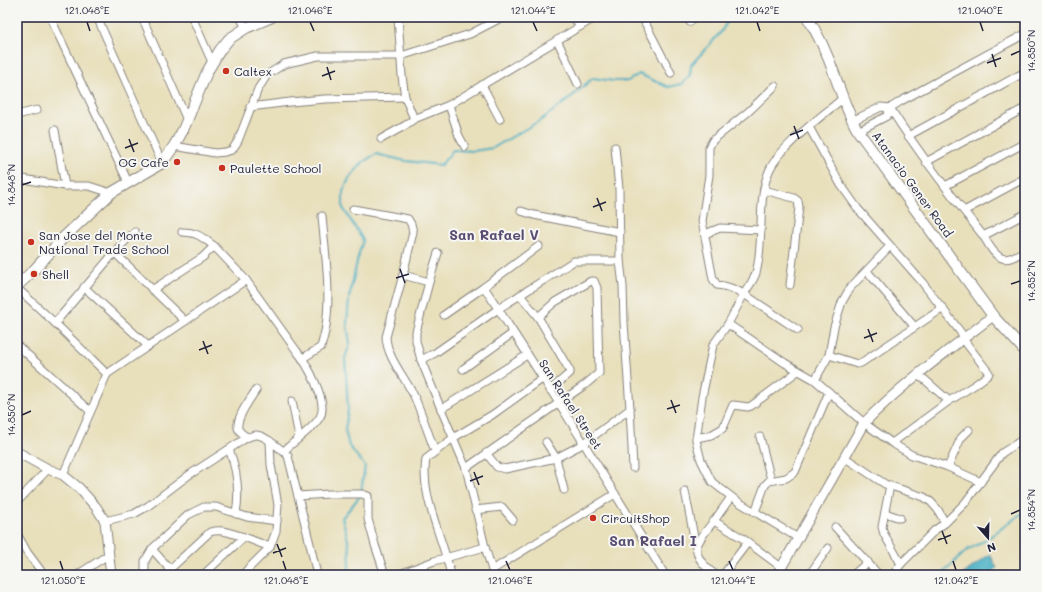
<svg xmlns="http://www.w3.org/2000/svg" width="1042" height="592" font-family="Mali,sans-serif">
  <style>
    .water { fill: #43adc2; stroke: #32687e }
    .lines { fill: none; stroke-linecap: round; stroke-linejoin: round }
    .stream { stroke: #43adc2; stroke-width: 2 }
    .minor-casing { stroke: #85807b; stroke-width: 9 }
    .tertiary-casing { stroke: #85807b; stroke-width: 11 }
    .secondary-casing { stroke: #85807b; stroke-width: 12 }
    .minor { stroke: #fff; stroke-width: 7 }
    .tertiary { stroke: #fff; stroke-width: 9 }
    .secondary { stroke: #fff; stroke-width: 10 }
    .ticks { fill: none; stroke: #22223b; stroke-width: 1.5 }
    .poi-dot { fill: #c8321e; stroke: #f6f6f2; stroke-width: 1.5 }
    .labels { text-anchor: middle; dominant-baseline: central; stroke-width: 4; stroke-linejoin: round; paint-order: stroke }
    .poi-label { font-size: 12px; fill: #22223b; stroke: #f6f6f2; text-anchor: start }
    .street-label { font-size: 12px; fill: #22223b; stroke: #f6f6f2 }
    .quarter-label { font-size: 14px; font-weight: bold; fill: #594d72; stroke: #f6f6f2 }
    .neatline { fill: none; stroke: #22223b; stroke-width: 1.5 }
    .ticks-label { font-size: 10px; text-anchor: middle; fill: #22223b }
  </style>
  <rect width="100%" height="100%" fill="#f6f6f2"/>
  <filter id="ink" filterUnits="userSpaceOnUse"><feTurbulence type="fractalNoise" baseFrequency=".025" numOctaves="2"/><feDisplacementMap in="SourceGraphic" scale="8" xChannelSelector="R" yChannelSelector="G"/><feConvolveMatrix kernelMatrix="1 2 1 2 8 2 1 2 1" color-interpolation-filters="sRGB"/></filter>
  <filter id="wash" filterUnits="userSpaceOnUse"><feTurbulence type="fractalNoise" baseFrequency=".012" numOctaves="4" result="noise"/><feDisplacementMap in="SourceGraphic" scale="16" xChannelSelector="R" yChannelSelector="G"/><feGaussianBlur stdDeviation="0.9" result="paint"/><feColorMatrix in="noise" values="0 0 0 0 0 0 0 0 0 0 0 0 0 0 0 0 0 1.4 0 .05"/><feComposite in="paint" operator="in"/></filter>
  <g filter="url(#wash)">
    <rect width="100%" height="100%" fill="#e8dfbb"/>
    <polygon class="water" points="990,554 997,568 990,575 962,575"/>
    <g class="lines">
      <g class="stream">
        <polyline points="361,492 365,466 349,446 345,430 348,409 345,358 350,344 347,324 349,298 358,257 363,240 343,208 343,191 350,177 363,162 376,154 406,161 441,165 453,150 473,151 493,148 541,120 569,99 593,78 614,81 628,81 639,74 668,87 682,84 690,75 691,65 721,32 730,17"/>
        <path d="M347 575C353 556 348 537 342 518L360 496"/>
        <polyline points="941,575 966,551 987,539 1025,511"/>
      </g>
    </g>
  </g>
  <g filter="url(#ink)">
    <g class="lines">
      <defs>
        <g id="minor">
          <polyline points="50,17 128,182"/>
          <polyline points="97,17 162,163"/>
          <polyline points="142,17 187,120"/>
          <polyline points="192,17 212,62"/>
          <polyline points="240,17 246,28"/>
          <polyline points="398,17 402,76 405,97 414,119 449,105 596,17"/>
          <polyline points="572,17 581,26"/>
          <polyline points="642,17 671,73"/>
          <polyline points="686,17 690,22"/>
          <polyline points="557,40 578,84"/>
          <polyline points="482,85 500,119"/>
          <path d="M775 86 748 112 713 140 709 147V175L702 221 713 279 717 285C728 286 735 289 744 294L728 324 713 345 702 397 696 440 701 460 712 482 737 501 798 538"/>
          <polyline points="449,105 459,136 465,147"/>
          <polyline points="250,107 290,102 325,99 405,97"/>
          <path d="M890 108C918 152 949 192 981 233 987 240 992 255 1002 258 1010 261 1019 254 1025 250"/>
          <polyline points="17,115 37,110"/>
          <polyline points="852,121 881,107 890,108"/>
          <polyline points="809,127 841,185 858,209 922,282 965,338"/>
          <polyline points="55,130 65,186"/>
          <polyline points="858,131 887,116 890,108 901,101 1025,34"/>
          <polyline points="908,136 1025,72"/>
          <polyline points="381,139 406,125 414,119"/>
          <polyline points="174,146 215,153 225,152 232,150 238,141 258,89 267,75 284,64 318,56 401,56 470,34 503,17"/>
          <polyline points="926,162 1025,108"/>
          <polyline points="17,178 65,186 89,186 111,193"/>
          <polyline points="945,186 1025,143"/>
          <polyline points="764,190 794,198 798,201 799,207 790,285"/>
          <polyline points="353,209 408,219 411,224 413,232 403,275"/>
          <polyline points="521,211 534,215 620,232"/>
          <polyline points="964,211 1025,178"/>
          <path d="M182 232C197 232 202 237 214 246"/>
          <polyline points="705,234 720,228 761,230"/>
          <polyline points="983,236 1025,214"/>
          <polyline points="115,253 185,321"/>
          <polyline points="438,253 429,282 416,332 416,341 421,360 441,409 466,468"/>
          <polyline points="867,271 914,326"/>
          <path d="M429 282 403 275 386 337C387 358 405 377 414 396 422 414 428 433 435 451"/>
          <polyline points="84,287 148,346"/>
          <polyline points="484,287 539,246"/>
          <polyline points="17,288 55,323 107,374 246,280"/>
          <path d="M152 290 203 257 214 246 246 280 296 350C306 362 329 402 320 417 313 429 294 441 284 451"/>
          <polyline points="520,295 538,317 570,371 570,373 550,390"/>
          <polyline points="444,315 484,287 559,403 665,575"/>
          <polyline points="55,323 119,247 135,232"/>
          <polyline points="728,324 785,363 815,380 864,423 892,443 912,455 948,467 981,482"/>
          <path d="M798 330 744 294C748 287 754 280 756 273 765 240 756 199 770 169 781 146 822 116 842 99"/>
          <polyline points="17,345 90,411"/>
          <polyline points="829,355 857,364 861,363 943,308"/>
          <path d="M303 358 321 347C323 340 325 333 326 326 331 290 325 252 322 216"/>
          <polyline points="421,360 435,353 498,309 574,261 620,261"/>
          <polyline points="463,369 513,333"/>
          <polyline points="917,376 924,379 949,401"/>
          <polyline points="815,380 829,355 834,327 842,302 850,288 890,246"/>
          <polyline points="292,401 299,437"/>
          <polyline points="441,409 527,355"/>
          <polyline points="630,409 633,468"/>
          <path d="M247 437C244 435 239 432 238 428 236 417 251 398 256 390"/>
          <polyline points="760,437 771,480"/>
          <polyline points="696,438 711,435 723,428 733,405 748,407 751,406 798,371"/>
          <polyline points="546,442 556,458 564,490"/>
          <polyline points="892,443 949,401 976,384 988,375 989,373 963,339"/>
          <path d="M229 449C237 470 240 491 236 514"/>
          <polyline points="486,453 497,467 505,469 556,458 583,444 630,409 624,322 623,286 620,261 619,189 615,147"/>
          <polyline points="844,457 885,484 924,497 931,502 938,510 945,523"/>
          <polyline points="948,467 961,438 969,430"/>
          <polyline points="63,475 107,374"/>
          <polyline points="890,485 882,527 884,534 901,564"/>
          <polyline points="685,491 696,547"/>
          <polyline points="298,496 329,494 362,494 368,496 368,519 375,545 385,575"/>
          <polyline points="731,497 714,521 742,538 781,567"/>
          <polyline points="17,502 48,469"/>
          <polyline points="475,510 502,507 513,520"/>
          <polyline points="755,512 765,485 769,481 786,478 795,472 829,392"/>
          <polyline points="885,513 900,518"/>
          <path d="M105 521 134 514 148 506 189 475 240 442C255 432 260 433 274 444 279 448 284 451 288 456L310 544 317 575"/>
          <path d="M714 521C709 527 698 540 697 547 695 558 708 570 716 575"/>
          <polyline points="835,527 879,575"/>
          <polyline points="17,534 27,552 44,575"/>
          <path d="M169 570 210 532C221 528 232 534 244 537"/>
          <polyline points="492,570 485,547 466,468 586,384 599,373 597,288 594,281 591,281 555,302 538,317"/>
          <polyline points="77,575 108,555"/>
          <polyline points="145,575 145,561 152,549"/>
          <polyline points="171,575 167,566 152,549 188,515 204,507 216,507 247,517 277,521"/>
          <polyline points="203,575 244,537 270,547"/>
          <polyline points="242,575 270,547 276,531 278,505 271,465 270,441"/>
          <polyline points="397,575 434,561 485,547"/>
          <path d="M451 575C443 538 420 496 426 459L453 438 492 415 542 379"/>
          <polyline points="494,575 492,570 615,494"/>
          <polyline points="723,575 748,542"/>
          <polyline points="809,575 828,548"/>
          <polyline points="853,575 868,562"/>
          <polyline points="893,575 901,564 935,530 945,523 965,503 1002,453 1025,438"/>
        </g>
        <g id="tertiary">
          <polyline points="17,452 48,469 63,475 79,488 96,507 105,521 111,575"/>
          <path d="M777 575 864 423C903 383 949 350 993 316"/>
        </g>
        <g id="secondary">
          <path d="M807 17C819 35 828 56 835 76 842 96 848 114 858 131L993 316 1025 351"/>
          <polyline points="17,286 34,270 63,238 111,193 162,163 174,146 183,130 207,72 220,50 229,39 246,28 272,17"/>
        </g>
      </defs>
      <use href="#minor" class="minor-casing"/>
      <use href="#tertiary" class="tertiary-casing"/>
      <use href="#secondary" class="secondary-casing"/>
      <use href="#minor" class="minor"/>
      <use href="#tertiary" class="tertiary"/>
      <use href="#secondary" class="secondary"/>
    </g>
  </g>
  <path class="ticks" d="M87 22 90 31M310 22 314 31M533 22 537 31M757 22 760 31M980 22 983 31M992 54 996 67M1011 55 1020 51M987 63 1001 58M327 67 331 80M322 76 335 71M794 126 799 139M790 135 803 130M129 139 134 152M125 148 138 143M22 185 31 182M597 198 602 211M593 207 606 202M400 269 405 283M396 278 409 274M1011 284 1020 281M868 329 873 342M864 338 877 333M203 341 208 354M199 350 212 345M671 400 676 413M667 409 680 405M22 415 31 411M474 472 479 485M470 481 483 476M1011 514 1020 510M942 531 947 544M938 540 951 535M277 544 282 557M273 553 286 548M60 561 63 570M283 561 286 570M506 561 510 570M729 561 733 570M953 561 956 570"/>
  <g class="poi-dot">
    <circle cx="226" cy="71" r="4"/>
    <circle cx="177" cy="162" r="4"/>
    <circle cx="222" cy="168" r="4"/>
    <circle cx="31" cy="242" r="4"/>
    <circle cx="34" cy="274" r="4"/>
    <circle cx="593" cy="518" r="4"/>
  </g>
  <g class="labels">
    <g class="poi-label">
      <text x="234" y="71">Caltex</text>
      <text x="169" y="162" text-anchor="end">OG Cafe</text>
      <text x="230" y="168">Paulette School</text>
      <text x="39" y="235">San Jose del Monte<tspan x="39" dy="14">National Trade School</tspan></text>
      <text x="42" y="274">Shell</text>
      <text x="601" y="518">CircuitShop</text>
    </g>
    <g class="street-label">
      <text transform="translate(913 184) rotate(54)">Atanacio Gener Road</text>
      <text transform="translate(571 404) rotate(57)">San Rafael Street</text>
    </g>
    <g class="quarter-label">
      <text x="494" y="234">San Rafael V</text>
      <text x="653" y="540">San Rafael I</text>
    </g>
  </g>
  <rect width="1042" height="592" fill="none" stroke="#f6f6f2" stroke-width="44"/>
  <g transform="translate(988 538) rotate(160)" stroke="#f6f6f2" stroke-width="3" paint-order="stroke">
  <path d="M0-3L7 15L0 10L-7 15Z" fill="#22223b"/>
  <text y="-6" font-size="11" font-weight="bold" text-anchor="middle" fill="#22223b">N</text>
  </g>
  <rect x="22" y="22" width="998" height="548" class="neatline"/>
  <g class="ticks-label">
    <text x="87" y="14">121.048°E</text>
    <text x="310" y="14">121.046°E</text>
    <text x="533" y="14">121.044°E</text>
    <text x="757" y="14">121.042°E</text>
    <text x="980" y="14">121.040°E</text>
    <text transform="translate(1031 51) rotate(-90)" y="4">14.850°N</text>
    <text transform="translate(11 185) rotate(-90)" y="4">14.848°N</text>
    <text transform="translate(1031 281) rotate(-90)" y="4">14.852°N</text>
    <text transform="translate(11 415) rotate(-90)" y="4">14.850°N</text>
    <text transform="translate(1031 510) rotate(-90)" y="4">14.854°N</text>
    <text x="63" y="584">121.050°E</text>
    <text x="286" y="584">121.048°E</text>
    <text x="510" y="584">121.046°E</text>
    <text x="733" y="584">121.044°E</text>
    <text x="956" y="584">121.042°E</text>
  </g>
</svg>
